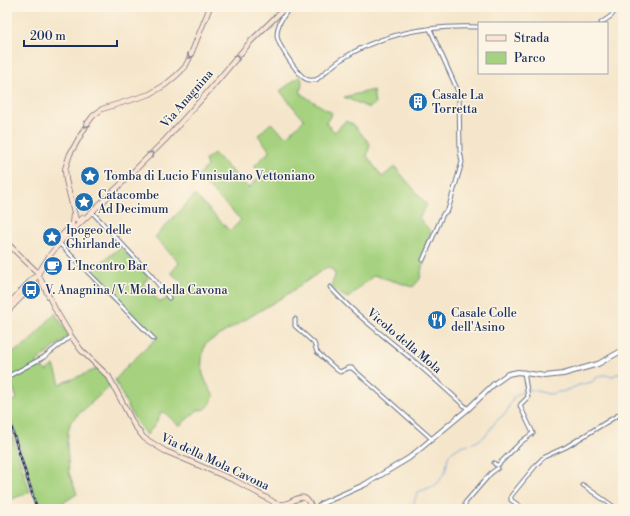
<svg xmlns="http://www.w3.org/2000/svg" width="630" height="516" font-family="'Libre Bodoni',serif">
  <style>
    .green { fill: #a6d27f; stroke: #60806e }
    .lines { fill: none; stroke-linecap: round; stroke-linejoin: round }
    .stream { stroke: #73a4dd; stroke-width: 1 }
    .minor-casing { stroke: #676f84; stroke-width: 5 }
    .tertiary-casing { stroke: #676f84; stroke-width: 6 }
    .secondary-casing { stroke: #676f84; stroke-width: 6 }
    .minor { stroke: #fff; stroke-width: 3 }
    .tertiary { stroke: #fff; stroke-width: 4 }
    .secondary { stroke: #fde4d1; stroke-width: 4.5 }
    .rail-casing { stroke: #1b2f5e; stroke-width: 2.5 }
    .rail { stroke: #fcf5e5; stroke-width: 1; stroke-dasharray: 3; stroke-linecap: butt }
    .oneway { stroke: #8c8a98 }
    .labels { text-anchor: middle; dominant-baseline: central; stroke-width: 3; stroke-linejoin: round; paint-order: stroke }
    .poi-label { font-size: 12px; fill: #1b2f5e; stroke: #fcf5e5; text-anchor: start }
    .street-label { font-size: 12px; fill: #1b2f5e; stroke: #fcf5e5 }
  </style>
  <rect width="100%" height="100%" fill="#fcf5e5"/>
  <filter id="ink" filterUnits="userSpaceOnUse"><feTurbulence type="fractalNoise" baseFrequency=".025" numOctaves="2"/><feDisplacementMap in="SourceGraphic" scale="8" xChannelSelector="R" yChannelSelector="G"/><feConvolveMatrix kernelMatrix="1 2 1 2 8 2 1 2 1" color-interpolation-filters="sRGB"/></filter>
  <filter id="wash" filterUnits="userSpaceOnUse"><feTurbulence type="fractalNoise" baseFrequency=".012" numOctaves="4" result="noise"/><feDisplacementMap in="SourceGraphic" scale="16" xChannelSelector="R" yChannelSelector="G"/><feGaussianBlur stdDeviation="0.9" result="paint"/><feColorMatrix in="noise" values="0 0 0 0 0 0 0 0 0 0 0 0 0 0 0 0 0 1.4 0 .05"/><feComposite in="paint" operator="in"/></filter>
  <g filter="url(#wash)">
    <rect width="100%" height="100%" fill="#f5e6cb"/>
    <g class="green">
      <path d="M300 76C304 82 300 88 301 94L332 113 326 123 335 132 345 121 353 124 370 144 367 156 382 177 395 167 427 205 419 218 431 232 420 259 423 261 420 279 413 287 374 275 348 298 335 291 331 286 335 276 334 271 327 267 286 295 205 344C199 368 201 375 214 396 209 405 209 410 198 410L179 426 164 412H161L156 423 147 435C135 425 123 395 115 380L128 365 157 338 90 271 121 247 149 277 143 284 160 302 169 298 183 283 171 273 179 263 155 237 195 195 230 231 241 220 198 177 207 166 205 160 214 153 249 188 261 175 254 166 270 151 258 135 271 123 286 137 304 120 280 91Z"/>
      <polygon points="373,90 375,104 369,108 344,97"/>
      <polygon points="55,313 69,336 36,362 46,371 54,365 60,384 97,369 106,376 111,385 71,421 68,432 67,446 69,473 77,494 53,509 39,509 7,408 7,404 17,399 10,378 7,379 7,357 30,341"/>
      <polygon points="7,419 30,492 7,501"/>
    </g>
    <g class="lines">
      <g class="stream">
        <polyline points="528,389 549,394 565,391 579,385 592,382 596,378 603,375 612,376 623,372"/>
        <polyline points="412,509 416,496 418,492 434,486 439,482 446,470 447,461 449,454 461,446 476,442 486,435 496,421 506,413 513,398 525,389"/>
      </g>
    </g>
  </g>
  <g filter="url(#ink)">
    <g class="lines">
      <defs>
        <g id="minor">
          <path d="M290 7C284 16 277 23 277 35 277 44 298 75 306 79 309 81 313 80 316 80 324 73 333 65 342 59 383 32 431 25 479 27"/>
          <polyline points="601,23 611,16 618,7"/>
          <polyline points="92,212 151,275 169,298"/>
          <polyline points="59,243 154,339"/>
          <polyline points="423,260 443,214 448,210 462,162 460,151 459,96 457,89 430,29"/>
          <path d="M330 287C355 315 386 337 415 362 433 377 450 393 468 409"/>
          <polyline points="295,319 295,326 314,343 317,352 337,370 340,372 348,368 352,368 432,439"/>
          <polyline points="9,376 44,357 71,336"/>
          <polyline points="494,463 496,465 498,465 521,442 533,433 520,406 521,404 528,397 524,372"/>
          <polyline points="583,485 617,509"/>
          <polyline points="465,509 465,503 491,473 498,468"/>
          <polyline points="524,509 511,500 511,496 537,464 544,457 566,447 623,412"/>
        </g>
        <polyline id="tertiary" points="316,509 323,503 364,485 409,458 468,409 494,384 508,374 518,372 545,376 563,374 598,364 623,350"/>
        <g id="secondary">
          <polyline points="83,218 78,221 76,220 66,180 65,169 70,154 87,124 93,116 102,109 150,94 165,85 177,75 185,67 189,59 210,7"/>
          <polyline points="56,241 72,225 73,215"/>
          <polyline points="7,243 37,272 56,311 71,336 81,350 109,377 134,425 144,438 165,451 236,481 272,501 280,509"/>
          <polyline points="7,306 33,278"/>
          <polyline points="7,312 27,291 50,255 61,241 117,188 166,139 207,93 251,41 286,7"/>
          <path d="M274 503C278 504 280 505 284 504 295 503 304 487 312 509"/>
        </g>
      </defs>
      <use href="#minor" class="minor-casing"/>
      <use href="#tertiary" class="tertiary-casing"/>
      <use href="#secondary" class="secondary-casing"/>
      <use href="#minor" class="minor"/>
      <use href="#tertiary" class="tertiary"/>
      <use href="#secondary" class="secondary"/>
      <defs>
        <polyline id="rail" points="7,414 37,509"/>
      </defs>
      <use href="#rail" class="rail-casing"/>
      <use href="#rail" class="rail"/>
    </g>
    <defs><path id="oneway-chevron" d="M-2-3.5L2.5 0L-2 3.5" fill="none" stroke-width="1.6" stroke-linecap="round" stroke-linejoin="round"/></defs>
    <g class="oneway">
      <use href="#oneway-chevron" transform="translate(190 56) rotate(115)"/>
      <use href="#oneway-chevron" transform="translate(237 57) rotate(-50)"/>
      <use href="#oneway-chevron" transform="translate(86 125) rotate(123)"/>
      <use href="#oneway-chevron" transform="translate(151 154) rotate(-45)"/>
    </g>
  </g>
  <defs>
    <symbol id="building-disc" viewBox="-11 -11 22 22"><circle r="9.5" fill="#1f6fb2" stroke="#fcf5e5"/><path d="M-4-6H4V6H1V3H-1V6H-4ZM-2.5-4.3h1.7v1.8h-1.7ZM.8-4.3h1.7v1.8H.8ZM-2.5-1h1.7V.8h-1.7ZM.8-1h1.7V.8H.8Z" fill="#fff"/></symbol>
    <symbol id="sight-disc" viewBox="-11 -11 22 22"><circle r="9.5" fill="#1f6fb2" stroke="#fcf5e5"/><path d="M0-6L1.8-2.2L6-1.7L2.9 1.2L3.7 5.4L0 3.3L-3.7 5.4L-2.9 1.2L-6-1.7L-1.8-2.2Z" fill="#fff"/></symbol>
    <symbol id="cafe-disc" viewBox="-11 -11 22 22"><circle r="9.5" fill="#1f6fb2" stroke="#fcf5e5"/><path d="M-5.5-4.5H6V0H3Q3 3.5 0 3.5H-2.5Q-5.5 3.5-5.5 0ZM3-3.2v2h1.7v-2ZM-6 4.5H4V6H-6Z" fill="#fff"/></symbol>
    <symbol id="bus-disc" viewBox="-11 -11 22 22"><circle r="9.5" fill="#1f6fb2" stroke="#fcf5e5"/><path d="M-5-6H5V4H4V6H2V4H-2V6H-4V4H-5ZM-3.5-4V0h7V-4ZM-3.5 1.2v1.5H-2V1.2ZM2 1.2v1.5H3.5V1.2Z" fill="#fff"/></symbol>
    <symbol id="restaurant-disc" viewBox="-11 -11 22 22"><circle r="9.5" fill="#1f6fb2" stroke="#fcf5e5"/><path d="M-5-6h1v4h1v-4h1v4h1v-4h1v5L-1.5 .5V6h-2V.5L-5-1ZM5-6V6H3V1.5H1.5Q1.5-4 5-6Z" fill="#fff"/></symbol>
  </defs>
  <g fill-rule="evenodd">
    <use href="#building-disc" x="407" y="91" width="22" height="22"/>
    <use href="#sight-disc" x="79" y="165" width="22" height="22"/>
    <use href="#sight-disc" x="73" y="191" width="22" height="22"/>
    <use href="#sight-disc" x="41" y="226" width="22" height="22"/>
    <use href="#cafe-disc" x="42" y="255" width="22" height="22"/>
    <use href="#bus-disc" x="20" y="279" width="22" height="22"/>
    <use href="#restaurant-disc" x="426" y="309" width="22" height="22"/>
  </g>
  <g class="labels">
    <g class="poi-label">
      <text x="432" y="95">Casale La<tspan x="432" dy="14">Torretta</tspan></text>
      <text x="104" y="176">Tomba di Lucio Funisulano Vettoniano</text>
      <text x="98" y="195">Catacombe<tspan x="98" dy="14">Ad Decimum</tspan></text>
      <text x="66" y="230">Ipogeo delle<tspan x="66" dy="14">Ghirlande</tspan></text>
      <text x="67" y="266">L'Incontro Bar</text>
      <text x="45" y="290">V. Anagnina / V. Mola della Cavona</text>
      <text x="451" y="313">Casale Colle<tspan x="451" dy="14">dell'Asino</tspan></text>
    </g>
    <g class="street-label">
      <text transform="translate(187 99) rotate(-49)">Via Anagnina</text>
      <text transform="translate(404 341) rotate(40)">Vicolo della Mola</text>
      <text transform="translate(215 462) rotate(25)">Via della Mola Cavona</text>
    </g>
  </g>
  <rect width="630" height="516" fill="none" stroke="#fcf5e5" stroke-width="24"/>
  <rect x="478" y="22" width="130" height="52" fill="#fcf5e5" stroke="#a2a6af"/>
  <rect x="486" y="35" width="20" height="6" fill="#fde4d1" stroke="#a2a6af"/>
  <text x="514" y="42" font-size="12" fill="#1b2f5e">Strada</text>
  <rect x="486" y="52" width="20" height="12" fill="#a6d27f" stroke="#a2a6af"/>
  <text x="514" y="62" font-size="12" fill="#1b2f5e">Parco</text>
  <path d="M24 40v6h93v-6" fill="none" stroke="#1b2f5e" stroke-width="2"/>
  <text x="30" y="40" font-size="12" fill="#1b2f5e" stroke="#fcf5e5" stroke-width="3" paint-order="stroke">200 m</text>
</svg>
